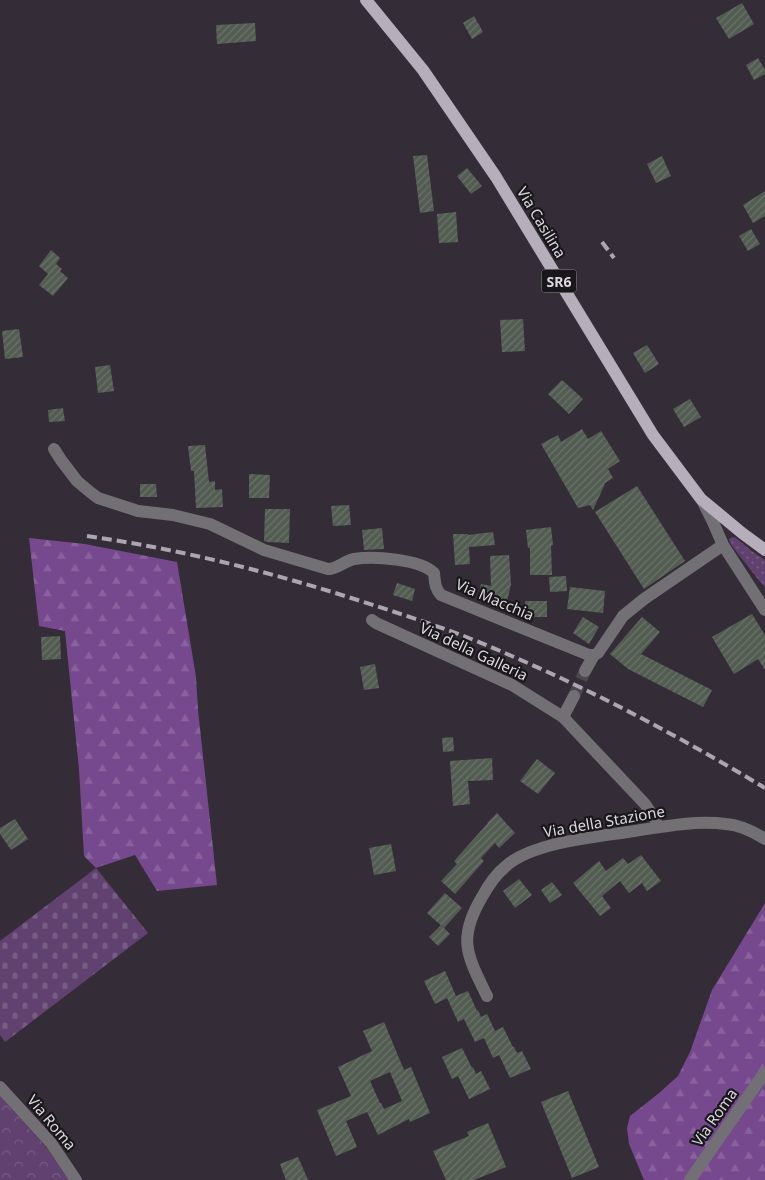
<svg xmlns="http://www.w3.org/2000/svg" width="765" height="1180" font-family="'Noto Sans',sans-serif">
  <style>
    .grass { fill: url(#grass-dots) }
    .forest { fill: url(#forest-firs) }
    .cemetery { fill: url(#cemetery-stones) }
    .park { fill: url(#park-crowns) }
    .building { fill: url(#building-hatch); fill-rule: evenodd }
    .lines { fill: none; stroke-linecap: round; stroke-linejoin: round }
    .minor-tunnel { stroke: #4d4751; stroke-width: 12; stroke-dasharray: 12 6; stroke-linecap: butt }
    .minor { stroke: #737075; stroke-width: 12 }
    .major { stroke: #b6aeba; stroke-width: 12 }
    .rail { stroke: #aba6af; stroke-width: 4; stroke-dasharray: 10 5; stroke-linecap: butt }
    .labels { text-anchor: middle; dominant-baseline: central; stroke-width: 4.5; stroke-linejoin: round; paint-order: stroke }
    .shield { fill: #1a171c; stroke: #a29ea4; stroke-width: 1 }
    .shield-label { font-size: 14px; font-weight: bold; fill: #dcd8df }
    .street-label { font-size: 15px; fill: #dcd8df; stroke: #1a171c }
  </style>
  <defs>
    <pattern id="grass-dots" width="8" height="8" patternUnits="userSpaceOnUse" patternTransform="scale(1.25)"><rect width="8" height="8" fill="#614170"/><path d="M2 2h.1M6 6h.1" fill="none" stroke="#775c84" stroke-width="1.8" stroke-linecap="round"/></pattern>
    <pattern id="forest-firs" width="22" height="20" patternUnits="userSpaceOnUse" patternTransform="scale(1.25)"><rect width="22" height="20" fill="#76488d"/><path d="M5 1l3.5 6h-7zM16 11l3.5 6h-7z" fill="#89629d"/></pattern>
    <pattern id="cemetery-stones" width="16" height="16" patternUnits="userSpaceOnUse" patternTransform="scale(1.25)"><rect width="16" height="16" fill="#614170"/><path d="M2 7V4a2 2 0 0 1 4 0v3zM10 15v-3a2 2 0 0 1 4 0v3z" fill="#775c84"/></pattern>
    <pattern id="park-crowns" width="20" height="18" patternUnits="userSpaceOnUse" patternTransform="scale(1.25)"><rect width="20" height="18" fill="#614170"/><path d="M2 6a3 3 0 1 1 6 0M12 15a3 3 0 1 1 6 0" fill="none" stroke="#775c84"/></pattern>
    <pattern id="building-hatch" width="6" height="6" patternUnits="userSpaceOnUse" patternTransform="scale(1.25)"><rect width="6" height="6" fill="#525c51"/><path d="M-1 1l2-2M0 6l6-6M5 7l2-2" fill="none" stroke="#6a736a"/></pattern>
  </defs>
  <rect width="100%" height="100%" fill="#342d38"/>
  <polygon class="grass" points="733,537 736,538 753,552 765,560 765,587 757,578 732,546 729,540 730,538"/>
  <g class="forest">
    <polygon points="29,538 85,544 177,562 196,677 198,710 217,885 157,891 135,855 96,868 84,856 79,769 65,631 39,626"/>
    <polygon points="765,903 765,1180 644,1180 629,1144 627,1128 630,1116 658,1094 678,1076 690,1052 712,990"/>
  </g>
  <polygon class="cemetery" points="96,868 148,933 5,1042 0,1035 0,941"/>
  <polygon class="park" points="0,1096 47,1148 69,1180 0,1180"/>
  <g class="building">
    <polygon points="742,3 754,24 729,39 716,18"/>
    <polygon points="474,16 483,32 472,39 463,23"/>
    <polygon points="255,23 256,41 217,44 216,25"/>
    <polygon points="758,58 765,70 765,74 754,80 746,65"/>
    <polygon points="427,155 434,211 420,213 413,156"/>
    <polygon points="662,156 671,176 656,183 647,164"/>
    <polygon points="467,168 482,186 471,194 457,176"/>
    <polygon points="765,191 765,216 753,223 743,205"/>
    <polygon points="456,212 458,242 439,243 437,214"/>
    <polygon points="751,229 760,244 748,251 739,236"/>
    <polygon points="51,250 60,258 56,264 62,269 60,271 68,278 53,296 39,285 48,274 39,266"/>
    <polygon points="523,319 525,351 502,352 500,320"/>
    <polygon points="19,329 23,357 5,359 2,331"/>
    <polygon points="647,345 659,364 645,373 633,353"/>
    <polygon points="110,365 114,391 98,393 95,367"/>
    <polygon points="562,380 583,399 569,414 548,394"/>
    <polygon points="690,399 701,417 684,427 673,409"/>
    <polygon points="63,408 65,421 49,422 48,410"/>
    <polygon points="582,429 588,439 601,431 620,461 608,469 613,478 605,483 604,486 593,510 590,505 578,508 541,444 558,435 561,442"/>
    <polygon points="205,445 209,482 215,481 215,490 222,489 223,507 196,508 194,471 191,471 188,446"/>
    <polygon points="249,474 270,475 269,498 249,498"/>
    <polygon points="140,484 156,484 157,497 140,497"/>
    <polygon points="637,486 685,561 644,589 595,512"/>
    <polygon points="349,505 351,525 333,526 331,506"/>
    <polygon points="265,509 290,509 289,543 267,542 264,541"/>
    <polygon points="551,527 553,545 551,546 552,575 530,575 530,548 528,548 526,530"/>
    <polygon points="382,528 384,549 364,550 362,530"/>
    <polygon points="493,532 495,545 469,547 470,564 455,565 453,534 468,534 468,535"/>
    <polygon points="509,555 511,584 506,606 478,601 481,584 491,586 490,556"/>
    <polygon points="566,576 567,591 550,592 549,577"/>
    <polygon points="397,583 415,589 412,601 393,595"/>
    <polygon points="570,587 605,591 603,613 567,609"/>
    <rect x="525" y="601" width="22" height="16"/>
    <polygon points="752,614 765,635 765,670 758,659 734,674 712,637"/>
    <polygon points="583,617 599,627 589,644 573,633"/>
    <polygon points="642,617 660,632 641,654 712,690 703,707 628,669 610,654"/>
    <polygon points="60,636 61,659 42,660 41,637"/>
    <polygon points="375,664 379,688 364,690 360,667"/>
    <polygon points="453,737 454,751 443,752 442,738"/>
    <polygon points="492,758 493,780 468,781 470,804 453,806 450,761"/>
    <polygon points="537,759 555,773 538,794 520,781"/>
    <polygon points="497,813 515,833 499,848 495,843 481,858 484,861 455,894 441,881 457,864 454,861 488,823 487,823"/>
    <polygon points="15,819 28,839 11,850 0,834 0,828"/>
    <polygon points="391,844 396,871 374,875 369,848"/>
    <polygon points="641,855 661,881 647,891 642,883 629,893 620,881 602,896 611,908 600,916 573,883 599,861 606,871 623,858 628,864"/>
    <polygon points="519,879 532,895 515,908 503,891"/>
    <polygon points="552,882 562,895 550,903 541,890"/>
    <polygon points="445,893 462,908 444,928 427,913"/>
    <polygon points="441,925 450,934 438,946 429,937"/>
    <polygon points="445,971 456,996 468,991 477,1011 478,1010 481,1017 487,1014 495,1031 503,1027 513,1047 514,1047 517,1053 522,1051 531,1069 510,1078 499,1055 493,1058 484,1038 475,1042 464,1019 458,1022 447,998 435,1004 424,981"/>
    <path d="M384 1022 404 1070 411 1067 430 1113 410 1122 409 1119 378 1135 367 1112 346 1121 357 1147 336 1156 317 1110 351 1096 338 1067 372 1051 363 1031ZM390 1072 402 1101 384 1109 381 1103H380L370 1081Z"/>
    <polygon points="462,1048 472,1068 473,1067 476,1074 481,1071 490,1089 469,1099 458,1076 452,1079 442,1057"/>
    <polygon points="568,1091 599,1167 572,1178 541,1102"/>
    <polygon points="488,1123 506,1167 474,1180 446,1180 433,1151 469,1136 467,1132"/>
    <polygon points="298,1157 308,1180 286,1180 280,1164"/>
  </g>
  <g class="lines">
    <polyline class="minor-tunnel" points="574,696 585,671"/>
    <g class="minor">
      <path d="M54 449 61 460 77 481 90 492 98 498 138 511 173 515 210 524 264 550 328 569C338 569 344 561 354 559 374 556 420 559 434 573 435 582 435 589 441 595L589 655H594L598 653 623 616 644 599 723 545"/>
      <polyline points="702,500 713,522 723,545 765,610"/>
      <polyline points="372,620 376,623 512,685 563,717 645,804 655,819 658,827"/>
      <polyline points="585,671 594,655"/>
      <polyline points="563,717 574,696"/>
      <path d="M487 996C467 955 457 939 482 897 488 886 495 875 505 867 530 843 594 837 628 832 660 827 694 820 726 824 740 825 754 832 765 839"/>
      <polyline points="0,1087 51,1143 76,1180"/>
      <polyline points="690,1180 765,1072"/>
    </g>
    <polyline class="major" points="366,0 423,70 496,177 653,435 701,499 742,533 765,550"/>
    <g class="rail">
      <polyline points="602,242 614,258"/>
      <path d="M87 536C186 550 282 575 376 606 420 620 465 635 507 654 596 692 682 738 765 788"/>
    </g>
  </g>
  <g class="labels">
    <rect class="shield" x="541.5" y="269.5" width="35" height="23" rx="4"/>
    <g class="shield-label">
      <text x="559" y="281">SR6</text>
    </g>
    <g class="street-label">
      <text transform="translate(542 222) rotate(59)">Via Casilina</text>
      <text transform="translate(495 599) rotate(23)">Via Macchia</text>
      <text transform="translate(474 651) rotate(25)">Via della Galleria</text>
      <text transform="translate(604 821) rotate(-10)">Via della Stazione</text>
      <text transform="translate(714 1117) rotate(-55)">Via Roma</text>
      <text transform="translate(52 1122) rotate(50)">Via Roma</text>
    </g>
  </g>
</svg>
